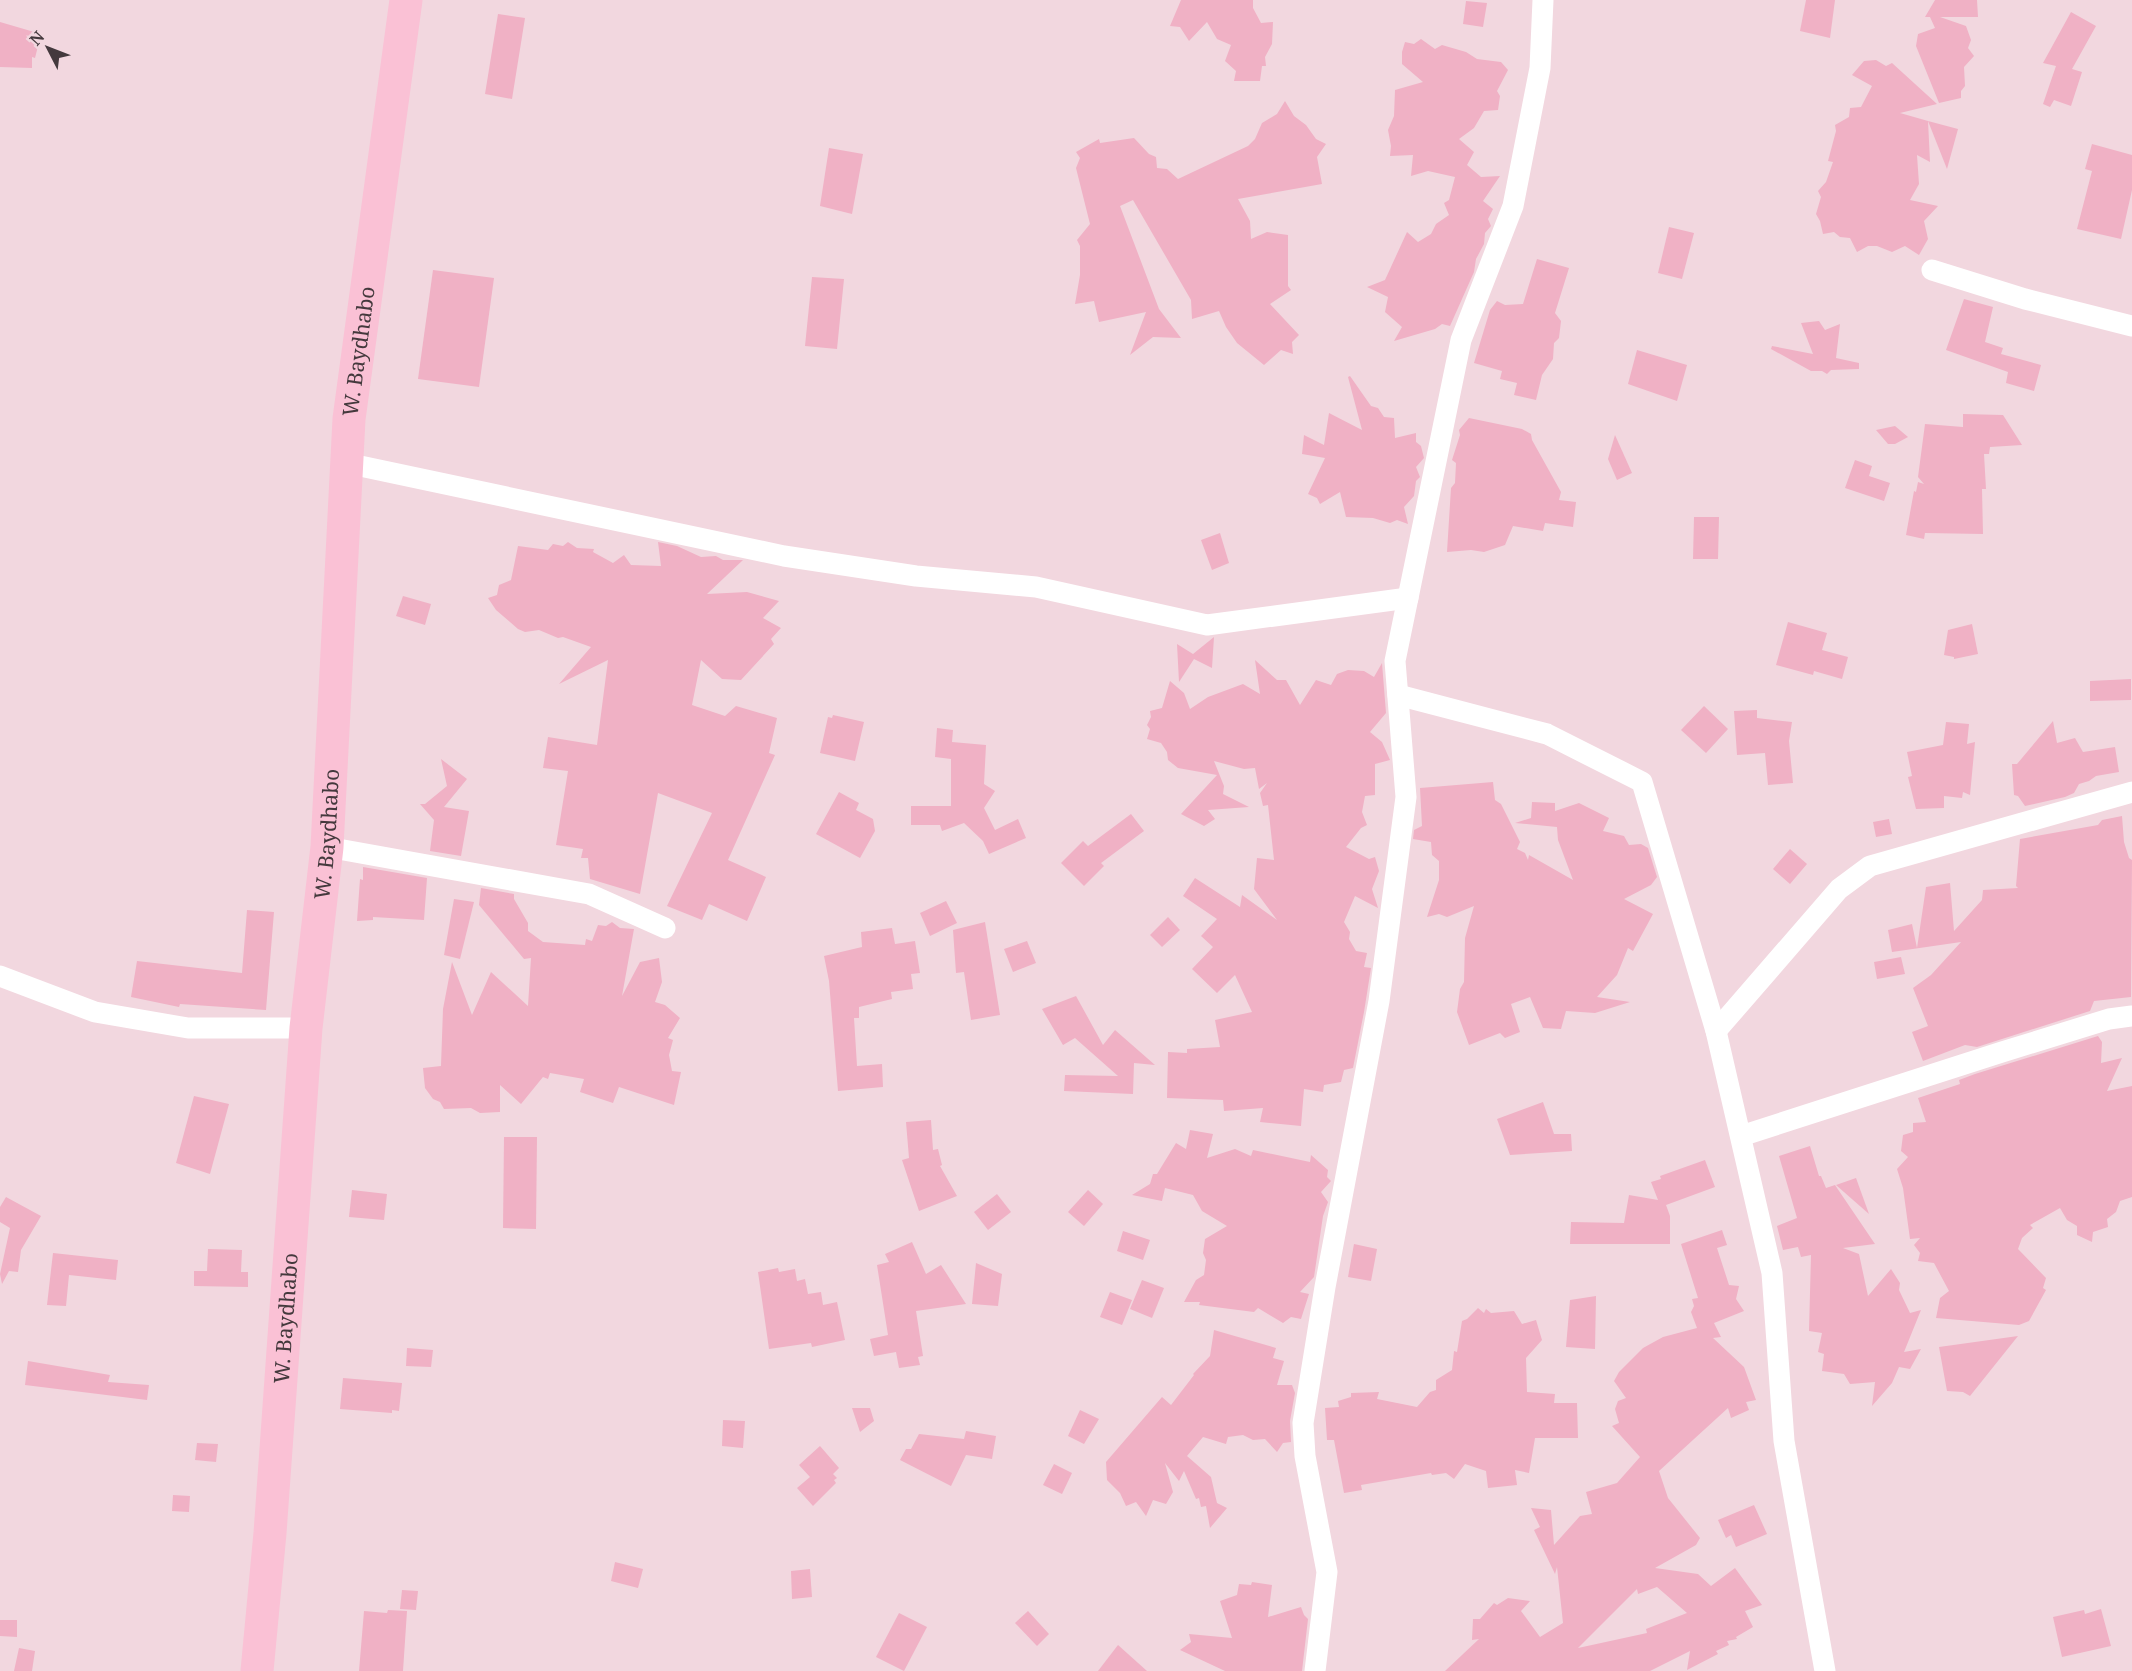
<svg xmlns="http://www.w3.org/2000/svg" width="2132" height="1671" font-family="'Noto Serif',serif">
  <style>
    .building { fill: #f0b1c5; fill-rule: evenodd }
    .lines { fill: none; stroke-linecap: round; stroke-linejoin: round }
    .minor { stroke: #fff; stroke-width: 21 }
    .primary { stroke: #fac1d5; stroke-width: 33 }
    .labels { text-anchor: middle; dominant-baseline: central; stroke-width: 4.5; stroke-linejoin: round; paint-order: stroke }
    .street-label { font-size: 21px; fill: #44393d; stroke: #f2d7df }
  </style>
  <rect width="100%" height="100%" fill="#f2d7df"/>
  <g class="building">
    <polygon points="1181,0 1253,0 1253,8 1261,23 1273,22 1272,44 1265,57 1266,66 1262,66 1260,81 1234,81 1236,71 1225,61 1231,45 1217,39 1207,22 1189,41 1180,27 1170,26"/>
    <polygon points="1806,0 1835,0 1830,38 1800,31"/>
    <polygon points="1935,0 1977,0 1978,17 1940,17 1966,26 1971,40 1968,48 1974,56 1964,67 1965,86 1961,91 1961,98 1939,103 1916,46 1918,34 1935,28 1930,17 1925,17"/>
    <polygon points="1466,1 1487,3 1483,27 1463,24"/>
    <polygon points="2071,12 2096,26 2072,69 2082,72 2071,106 2054,100 2050,107 2043,104 2056,66 2043,63"/>
    <polygon points="498,14 525,18 512,99 485,94"/>
    <polygon points="0,22 41,34 35,58 32,57 32,68 0,67"/>
    <polygon points="1421,39 1435,49 1442,45 1466,52 1477,59 1501,62 1508,70 1497,91 1500,96 1498,110 1484,111 1474,128 1459,139 1474,152 1467,165 1481,177 1500,176 1483,201 1493,209 1488,219 1491,226 1485,233 1484,244 1476,259 1474,272 1450,326 1442,324 1435,329 1394,341 1402,327 1385,312 1388,297 1367,287 1385,280 1407,232 1418,242 1431,234 1436,224 1449,215 1444,203 1449,200 1455,177 1428,171 1411,176 1413,155 1390,156 1391,146 1388,130 1394,116 1395,90 1423,82 1402,64 1402,52 1405,42 1414,44"/>
    <polygon points="1876,60 1886,66 1892,63 1937,104 1900,113 1928,121 1930,162 1917,155 1919,184 1910,200 1938,206 1924,221 1928,239 1919,255 1905,246 1892,252 1877,246 1868,246 1857,252 1850,238 1840,237 1834,232 1823,234 1820,221 1816,214 1821,197 1818,191 1826,182 1833,162 1828,161 1836,131 1835,125 1849,117 1850,108 1861,107 1872,86 1852,75 1864,61"/>
    <polygon points="1285,101 1294,116 1306,125 1316,139 1326,144 1317,157 1322,184 1238,199 1250,221 1251,239 1267,232 1288,235 1288,286 1291,290 1270,304 1299,335 1292,342 1293,354 1281,350 1264,365 1237,343 1226,327 1219,311 1192,319 1191,300 1133,200 1120,206 1159,309 1181,338 1153,337 1130,355 1146,312 1099,322 1094,301 1075,304 1080,275 1080,246 1077,240 1090,224 1076,168 1080,158 1076,152 1099,139 1100,143 1134,138 1149,154 1156,157 1157,168 1167,169 1178,179 1248,146 1255,139 1262,123 1277,114"/>
    <polygon points="1928,121 1958,129 1947,169"/>
    <polygon points="2092,144 2132,155 2132,190 2121,239 2077,229 2092,171 2085,169"/>
    <polygon points="829,148 863,154 852,214 820,206"/>
    <polygon points="1669,227 1694,233 1682,279 1658,273"/>
    <polygon points="1537,259 1569,268 1555,313 1561,321 1559,338 1554,343 1553,359 1542,375 1536,400 1514,395 1517,383 1500,379 1502,371 1474,363 1490,310 1497,301 1505,305 1523,304"/>
    <polygon points="433,270 494,278 479,387 418,379"/>
    <polygon points="812,277 844,279 837,349 805,346"/>
    <polygon points="1964,299 1993,307 1985,342 2003,348 2001,354 2041,365 2034,391 2006,383 2008,372 1946,350"/>
    <polygon points="1819,321 1825,330 1840,324 1836,358 1859,363 1859,369 1831,370 1827,374 1822,371 1811,371 1771,349 1772,346 1813,354 1801,323"/>
    <polygon points="1637,350 1687,365 1677,401 1628,384"/>
    <polygon points="1350,376 1371,406 1378,408 1384,417 1394,418 1395,438 1416,433 1416,442 1421,446 1424,458 1416,467 1420,477 1416,481 1414,496 1404,507 1408,524 1397,520 1390,523 1373,518 1346,517 1340,492 1320,504 1317,498 1308,494 1325,458 1302,454 1304,435 1324,445 1329,413 1362,430 1348,377"/>
    <polygon points="1963,414 2003,415 2022,445 1990,447 1989,454 1984,454 1986,489 1982,489 1983,534 1925,533 1924,539 1906,535 1914,491 1916,492 1918,482 1924,484 1918,477 1925,424 1963,427"/>
    <polygon points="1469,418 1522,429 1531,434 1532,440 1561,492 1559,500 1576,502 1573,527 1545,523 1543,531 1513,526 1505,545 1484,552 1471,550 1447,552 1451,488 1455,483 1456,463 1452,460 1460,435 1459,430"/>
    <polygon points="1895,426 1908,437 1895,444 1888,444 1876,430"/>
    <polygon points="1615,435 1632,473 1617,480 1608,459"/>
    <polygon points="1855,460 1872,466 1869,476 1890,483 1884,501 1845,488"/>
    <polygon points="1694,517 1719,517 1718,559 1693,559"/>
    <polygon points="1220,533 1229,563 1212,570 1201,540"/>
    <polygon points="568,542 577,548 594,549 593,552 613,563 624,555 631,565 661,566 658,542 677,546 701,557 716,556 723,560 743,560 707,594 747,592 779,601 763,618 781,628 771,639 774,644 741,680 722,679 701,660 692,705 725,716 736,706 777,718 769,753 775,755 728,860 766,877 747,921 709,904 702,920 667,906 712,813 658,793 640,894 590,879 588,858 581,858 583,849 556,845 568,771 543,768 548,737 597,745 608,660 559,684 591,647 563,637 558,638 539,630 525,632 518,629 496,610 488,598 497,595 499,585 511,580 518,546 548,550 553,544 563,546"/>
    <polygon points="403,596 431,604 425,625 396,616"/>
    <polygon points="1788,622 1827,633 1822,650 1848,657 1842,679 1814,671 1813,675 1776,665"/>
    <polygon points="1972,624 1978,654 1954,659 1954,657 1944,655 1948,630"/>
    <polygon points="1214,637 1212,668 1194,659 1179,682 1177,644 1193,654"/>
    <polygon points="1255,660 1277,680 1286,680 1300,705 1316,680 1331,685 1337,674 1348,670 1364,671 1374,677 1382,663 1386,713 1370,732 1382,742 1390,760 1375,764 1375,795 1365,796 1362,812 1367,825 1361,828 1346,847 1369,859 1375,857 1379,871 1372,889 1378,908 1355,896 1344,922 1350,932 1349,939 1356,951 1367,953 1364,967 1371,968 1364,1012 1353,1068 1344,1070 1341,1082 1324,1085 1323,1092 1304,1089 1301,1126 1260,1122 1263,1108 1224,1111 1223,1100 1167,1098 1168,1052 1187,1053 1187,1049 1220,1047 1215,1020 1252,1012 1235,975 1217,993 1192,969 1213,947 1201,936 1217,919 1183,896 1195,878 1240,907 1242,895 1277,920 1254,889 1257,858 1274,860 1268,805 1263,806 1260,793 1267,783 1259,789 1255,768 1244,769 1214,761 1224,786 1223,794 1249,807 1208,810 1215,819 1204,826 1181,814 1217,775 1178,768 1168,760 1167,752 1161,743 1147,739 1150,729 1147,725 1151,717 1150,711 1162,708 1170,681 1184,693 1190,709 1208,697 1243,684 1260,694"/>
    <polygon points="2131,679 2131,700 2090,701 2090,681"/>
    <polygon points="1704,706 1728,729 1706,753 1681,730"/>
    <polygon points="1757,710 1757,718 1792,722 1789,741 1793,783 1768,785 1765,753 1737,755 1734,711"/>
    <polygon points="833,715 864,722 855,761 820,753 828,717 832,718"/>
    <polygon points="2053,721 2057,743 2075,738 2083,752 2115,747 2119,772 2096,776 2089,781 2079,784 2074,793 2065,797 2025,806 2018,796 2014,795 2012,764 2017,764"/>
    <polygon points="1946,722 1969,724 1967,744 1975,742 1970,795 1963,792 1962,798 1944,796 1944,808 1916,809 1908,777 1912,776 1907,752 1943,745"/>
    <polygon points="937,728 953,730 952,742 986,745 984,784 995,791 984,808 995,830 1018,819 1026,838 989,854 983,841 964,823 942,831 940,825 911,825 911,806 951,806 951,759 935,757"/>
    <polygon points="441,759 467,779 444,807 469,811 461,856 430,851 434,820 420,804 425,804 447,786"/>
    <polygon points="1493,782 1495,800 1501,804 1520,842 1517,849 1525,853 1528,860 1529,855 1573,880 1558,840 1557,827 1515,823 1531,818 1532,802 1555,803 1555,811 1579,803 1609,818 1603,831 1624,836 1629,845 1641,844 1648,848 1657,877 1651,885 1624,899 1653,914 1633,951 1628,948 1617,975 1597,997 1630,1002 1595,1013 1566,1011 1561,1029 1543,1028 1530,997 1511,1004 1520,1032 1505,1038 1500,1033 1469,1045 1457,1012 1460,989 1464,982 1465,938 1474,906 1447,917 1439,914 1427,917 1439,880 1439,861 1432,855 1431,842 1413,839 1414,830 1422,826 1420,788"/>
    <polygon points="839,792 859,803 856,810 873,819 875,831 860,858 816,834"/>
    <polygon points="1131,814 1144,831 1101,863 1104,866 1084,886 1061,863 1083,841 1088,846"/>
    <polygon points="2122,816 2124,842 2129,858 2132,860 2131,997 2094,1001 2090,1011 1977,1047 1965,1045 1923,1061 1912,1032 1928,1026 1913,988 1931,975 1961,942 1892,952 1888,930 1912,924 1917,948 1926,887 1950,883 1954,931 1982,900 1983,890 2018,888 2016,886 2020,839 2098,825 2102,820"/>
    <polygon points="1889,819 1892,834 1876,837 1873,822"/>
    <polygon points="1790,849 1807,864 1790,884 1773,869"/>
    <polygon points="363,867 427,878 424,920 373,917 373,920 357,921 360,879 363,880"/>
    <polygon points="481,888 514,894 514,899 528,923 528,931 543,942 585,945 586,939 592,941 598,925 606,926 612,922 620,928 634,929 622,996 640,962 659,958 662,982 655,1002 665,1005 680,1018 668,1038 673,1040 669,1055 672,1071 681,1072 674,1105 619,1087 613,1103 580,1092 584,1079 550,1073 548,1079 543,1077 521,1104 500,1085 500,1112 480,1113 471,1108 444,1109 440,1102 433,1099 425,1088 423,1068 441,1066 443,1009 452,962 472,1015 491,972 528,1006 531,958 524,959 479,905"/>
    <polygon points="454,899 474,902 460,959 444,955"/>
    <polygon points="946,901 957,923 930,936 920,913"/>
    <polygon points="247,910 274,912 266,1010 180,1004 179,1007 131,997 137,961 242,973"/>
    <polygon points="1168,917 1180,930 1162,947 1150,935"/>
    <polygon points="985,922 1000,1015 971,1020 964,972 956,973 953,930"/>
    <polygon points="892,928 895,944 915,941 920,973 911,974 913,989 891,992 892,999 859,1007 859,1018 854,1018 857,1066 882,1064 883,1087 838,1091 829,981 824,956 862,947 861,932"/>
    <polygon points="1027,941 1036,963 1013,972 1004,949"/>
    <polygon points="1901,957 1905,974 1877,979 1874,962"/>
    <polygon points="1076,996 1103,1045 1115,1030 1155,1065 1134,1063 1133,1094 1064,1091 1065,1075 1118,1076 1075,1038 1063,1045 1042,1009"/>
    <polygon points="2098,1036 2102,1042 2101,1063 2122,1058 2107,1091 2132,1086 2132,1197 2120,1201 2116,1212 2107,1219 2108,1227 2093,1232 2092,1242 2077,1235 2077,1226 2067,1220 2060,1208 2030,1225 2033,1228 2022,1238 2018,1249 2046,1278 2043,1288 2046,1290 2029,1321 2019,1325 1936,1318 1940,1298 1949,1291 1934,1263 1918,1261 1920,1253 1914,1245 1920,1238 1910,1239 1903,1188 1897,1169 1908,1157 1901,1151 1903,1135 1913,1132 1913,1123 1926,1122 1918,1098 1960,1084 1959,1080 1975,1074"/>
    <polygon points="194,1096 229,1104 210,1174 176,1163"/>
    <polygon points="1543,1102 1554,1134 1571,1134 1572,1151 1510,1155 1497,1119"/>
    <polygon points="931,1120 933,1150 938,1149 942,1165 940,1166 957,1196 919,1211 902,1160 909,1158 906,1122"/>
    <polygon points="1190,1130 1213,1134 1207,1158 1235,1149 1251,1156 1253,1150 1310,1162 1311,1155 1328,1170 1327,1177 1331,1181 1321,1192 1328,1202 1323,1216 1314,1277 1300,1292 1309,1294 1301,1319 1291,1317 1283,1323 1258,1308 1254,1312 1199,1305 1200,1302 1184,1302 1196,1280 1204,1275 1206,1260 1203,1253 1205,1239 1227,1226 1202,1211 1193,1195 1165,1188 1162,1201 1132,1195 1150,1184 1153,1174 1157,1174 1176,1143 1186,1149"/>
    <polygon points="504,1137 537,1137 536,1229 503,1228"/>
    <polygon points="1810,1146 1819,1176 1821,1176 1826,1188 1835,1185 1875,1244 1843,1248 1859,1254 1868,1296 1891,1269 1900,1283 1899,1290 1910,1313 1921,1310 1904,1352 1921,1349 1910,1369 1899,1367 1892,1383 1872,1406 1875,1382 1850,1384 1844,1374 1822,1371 1824,1354 1818,1352 1822,1333 1809,1331 1811,1255 1801,1257 1798,1247 1783,1250 1777,1226 1797,1218 1779,1156"/>
    <polygon points="1705,1160 1715,1187 1666,1205 1670,1216 1670,1244 1570,1244 1571,1222 1624,1223 1629,1195 1658,1200 1651,1182 1661,1179 1660,1176"/>
    <polygon points="1856,1178 1869,1214 1836,1185"/>
    <polygon points="352,1190 387,1194 384,1220 349,1217"/>
    <polygon points="1088,1190 1103,1204 1084,1226 1068,1212"/>
    <polygon points="997,1194 1011,1212 988,1230 974,1212"/>
    <polygon points="6,1197 41,1216 21,1250 18,1272 9,1271 2,1284 0,1274 10,1228 0,1222 0,1207"/>
    <path d="M1722 1230 1727 1245 1717 1248 1729 1285 1739 1286 1736 1299 1744 1311 1714 1323 1721 1337 1713 1338 1744 1367 1756 1400 1746 1402 1749 1410 1731 1418 1728 1408 1659 1471 1668 1498 1700 1538 1696 1545 1655 1568 1698 1574 1711 1586 1735 1568 1762 1605 1745 1611 1753 1627 1736 1637 1737 1639 1727 1641 1729 1645 1716 1651 1718 1654 1687 1670 1690 1651 1650 1671H1445L1479 1639 1472 1640 1473 1619H1480L1494 1603 1497 1605 1508 1598 1530 1601 1521 1611 1540 1637 1563 1623 1557 1567 1555 1574 1534 1530 1540 1527 1531 1508 1551 1510 1554 1545 1580 1516 1592 1514 1586 1492 1617 1483 1640 1457 1612 1426 1619 1423 1615 1409 1618 1401 1626 1398 1614 1381 1619 1372 1643 1348 1663 1337 1697 1328 1691 1312 1694 1306 1692 1299 1698 1298 1681 1244ZM1657 1587 1687 1613 1646 1629 1647 1633 1578 1648 1637 1589 1638 1594Z"/>
    <polygon points="1123,1231 1150,1240 1143,1260 1117,1251"/>
    <polygon points="912,1242 926,1274 941,1265 966,1304 916,1311 923,1356 918,1357 920,1365 899,1368 896,1352 874,1356 870,1339 888,1335 877,1265 889,1262 885,1254"/>
    <polygon points="1354,1244 1377,1249 1371,1281 1348,1277"/>
    <polygon points="208,1249 242,1250 241,1272 248,1272 248,1287 194,1286 194,1271 207,1271"/>
    <polygon points="53,1253 118,1260 116,1280 69,1275 66,1306 47,1305"/>
    <polygon points="976,1263 1002,1274 998,1306 972,1304"/>
    <polygon points="778,1268 779,1272 795,1269 797,1281 805,1279 808,1294 821,1292 823,1305 837,1302 845,1340 812,1347 811,1343 769,1349 758,1272"/>
    <polygon points="1142,1280 1164,1288 1152,1318 1130,1309"/>
    <polygon points="1110,1292 1132,1300 1122,1325 1100,1317"/>
    <polygon points="1596,1296 1595,1349 1566,1347 1570,1300"/>
    <polygon points="1478,1308 1484,1313 1486,1309 1491,1313 1514,1311 1522,1324 1536,1320 1542,1340 1526,1358 1527,1392 1555,1394 1554,1403 1577,1403 1578,1438 1535,1438 1529,1473 1515,1470 1517,1485 1488,1488 1486,1471 1465,1464 1454,1479 1446,1473 1432,1475 1431,1473 1361,1485 1362,1490 1344,1493 1334,1440 1327,1440 1325,1408 1339,1407 1338,1401 1351,1397 1351,1393 1379,1392 1377,1399 1417,1407 1430,1392 1436,1390 1436,1380 1452,1370 1454,1351 1457,1352 1462,1321 1467,1319"/>
    <polygon points="1214,1330 1276,1348 1273,1358 1284,1361 1277,1385 1292,1385 1295,1393 1290,1421 1291,1442 1283,1443 1277,1452 1265,1439 1253,1440 1243,1435 1228,1437 1226,1444 1203,1437 1187,1456 1211,1477 1217,1503 1227,1508 1210,1528 1206,1506 1201,1507 1199,1498 1196,1499 1184,1471 1179,1481 1165,1463 1173,1492 1166,1504 1153,1500 1146,1516 1136,1502 1126,1506 1120,1493 1107,1480 1106,1462 1162,1397 1171,1405 1194,1375 1193,1374 1210,1356"/>
    <polygon points="2018,1336 1970,1396 1963,1392 1947,1391 1939,1347"/>
    <polygon points="407,1348 433,1350 431,1367 406,1366"/>
    <polygon points="28,1361 110,1375 108,1382 149,1385 147,1400 25,1385"/>
    <polygon points="343,1378 402,1383 399,1411 392,1410 392,1413 340,1409"/>
    <polygon points="852,1408 870,1408 874,1421 860,1432"/>
    <polygon points="1080,1410 1099,1419 1084,1444 1068,1436"/>
    <polygon points="723,1420 745,1421 743,1448 722,1446"/>
    <polygon points="966,1431 996,1436 992,1459 966,1455 951,1486 900,1460 906,1449 911,1449 919,1434 964,1439"/>
    <polygon points="197,1443 218,1444 216,1462 195,1460"/>
    <polygon points="820,1446 839,1468 833,1474 837,1478 834,1480 836,1483 813,1506 797,1488 810,1477 799,1465"/>
    <polygon points="1054,1464 1072,1473 1062,1494 1043,1485"/>
    <polygon points="173,1495 190,1496 189,1512 172,1511"/>
    <polygon points="1754,1505 1767,1534 1736,1547 1731,1535 1726,1538 1718,1520"/>
    <polygon points="615,1562 643,1569 638,1588 611,1581"/>
    <polygon points="810,1569 812,1597 792,1599 791,1571"/>
    <polygon points="1252,1582 1272,1585 1268,1617 1301,1607 1304,1615 1308,1619 1302,1671 1225,1671 1180,1650 1191,1642 1189,1634 1232,1638 1220,1601 1237,1595 1239,1584 1251,1585"/>
    <polygon points="402,1590 418,1591 416,1610 400,1609"/>
    <polygon points="2101,1609 2111,1646 2062,1657 2053,1617 2084,1610 2085,1614"/>
    <polygon points="388,1610 407,1611 403,1671 359,1671 364,1611 387,1613"/>
    <polygon points="1028,1611 1049,1634 1037,1646 1015,1623"/>
    <polygon points="899,1613 927,1627 904,1671 876,1657"/>
    <polygon points="0,1620 17,1620 17,1637 0,1636"/>
    <polygon points="1118,1645 1147,1671 1098,1671"/>
    <polygon points="19,1648 35,1651 32,1671 14,1671"/>
  </g>
  <g class="lines">
    <g class="minor">
      <polyline points="1932,270 2025,299 2132,326"/>
      <polyline points="346,463 784,556 916,576 1036,587 1207,625 1408,598"/>
      <polyline points="1398,695 1547,734 1642,782 1716,1031 1772,1273 1784,1441 1825,1671"/>
      <polyline points="327,847 589,894 665,928"/>
      <polyline points="0,976 95,1012 188,1028 306,1028"/>
      <polyline points="1716,1031 1839,889 1870,866 2132,792"/>
      <polyline points="1741,1136 2002,1052 2109,1019 2132,1016"/>
      <polyline points="1315,1671 1327,1572 1305,1456 1303,1423 1325,1287 1379,1001 1406,797 1395,661 1461,340 1513,206 1540,68 1543,0"/>
    </g>
    <path class="primary" id="s1" d="M257 1671 270 1533 306 1028 327 847 349 419 406 0"/>
  </g>
  <g class="labels">
    <g class="street-label">
      <text stroke="none"><textPath href="#s1" startOffset="1324">W. Baydhabo</textPath></text>
      <text stroke="none"><textPath href="#s1" startOffset="840">W. Baydhabo</textPath></text>
      <text stroke="none"><textPath href="#s1" startOffset="354">W. Baydhabo</textPath></text>
    </g>
  </g>
  <g transform="translate(48 48) rotate(312)" stroke="#f2d7df" stroke-width="4.5" paint-order="stroke">
  <path d="M0-4.5L10 22L0 15L-10 22Z" fill="#44393d"/>
  <text y="-9" font-size="16" font-weight="bold" text-anchor="middle" fill="#44393d">N</text>
  </g>
</svg>
